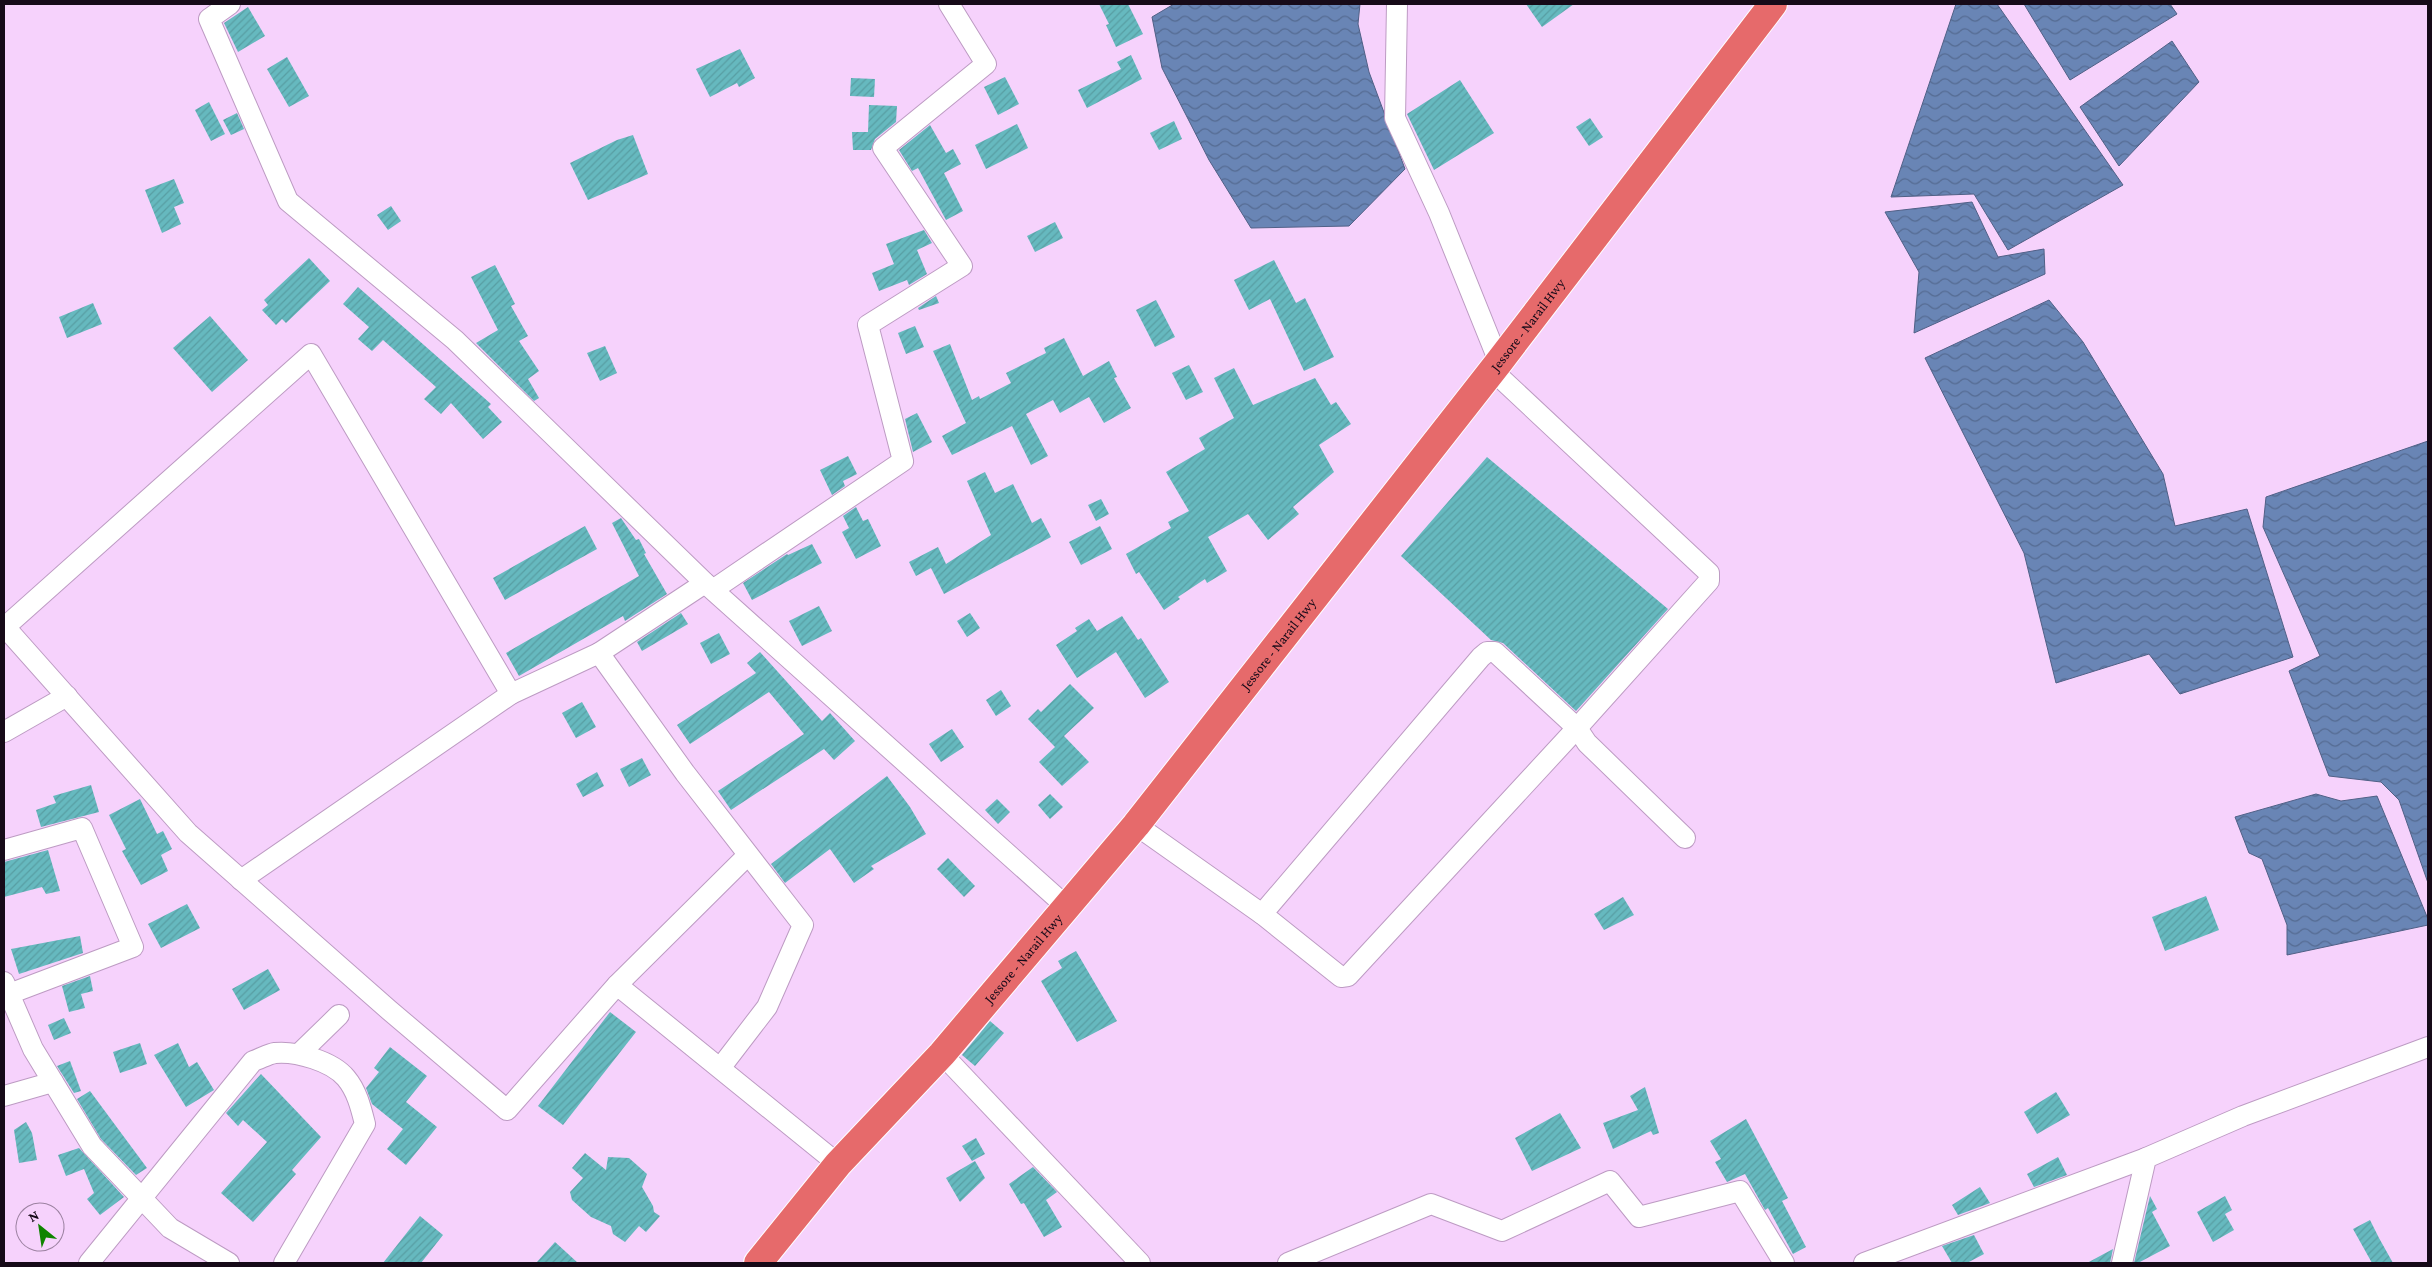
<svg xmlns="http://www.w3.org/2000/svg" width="2432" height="1267" font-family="'Crimson Pro',serif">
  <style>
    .water { fill: url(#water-waves); stroke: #506086 }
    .building { fill: url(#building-hatch) }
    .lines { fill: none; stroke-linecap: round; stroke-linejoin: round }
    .minor-casing { stroke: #bd9bc3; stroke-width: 22 }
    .highway-casing { stroke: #fff; stroke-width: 30 }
    .minor { stroke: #fff; stroke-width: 20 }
    .highway { stroke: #e66a6b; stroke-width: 28 }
    .labels { text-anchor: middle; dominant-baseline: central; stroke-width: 4; stroke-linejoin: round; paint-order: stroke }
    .street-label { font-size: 14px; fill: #160a18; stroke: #f6d2fc }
  </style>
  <defs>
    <pattern id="water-waves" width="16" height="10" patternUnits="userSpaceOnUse" patternTransform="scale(1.25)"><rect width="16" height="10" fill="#6985b5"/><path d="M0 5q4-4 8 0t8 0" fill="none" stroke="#556b92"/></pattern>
    <pattern id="building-hatch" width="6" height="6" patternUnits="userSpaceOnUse" patternTransform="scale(1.25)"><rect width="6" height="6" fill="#66b9bf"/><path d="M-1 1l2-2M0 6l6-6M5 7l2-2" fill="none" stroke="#589ea3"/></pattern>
  </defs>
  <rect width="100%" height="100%" fill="#f6d2fc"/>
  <g class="water">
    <polygon points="1174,4 1360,4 1358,24 1369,72 1405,169 1349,226 1251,228 1209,160 1162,68 1152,17"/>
    <polygon points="1956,4 1997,4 2123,185 2008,250 1974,194 1891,197"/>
    <polygon points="2024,4 2170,4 2177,14 2070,80"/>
    <polygon points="2172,41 2199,82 2119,166 2080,107"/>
    <polygon points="1972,202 1998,257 2044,249 2045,274 1914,333 1919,272 1885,212"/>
    <polygon points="2049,300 2083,342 2163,474 2175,526 2247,509 2293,657 2180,694 2149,654 2056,683 2024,553 1925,358"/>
    <polygon points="2428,441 2428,883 2399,800 2381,782 2329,776 2289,671 2320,656 2263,527 2266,497"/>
    <polygon points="2316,794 2341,801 2377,796 2428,919 2428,925 2287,955 2287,925 2262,859 2249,853 2235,817"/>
  </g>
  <g class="building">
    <polygon points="1099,4 1128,4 1143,34 1116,47 1106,25 1109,24"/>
    <polygon points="1526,4 1574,4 1542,27"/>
    <polygon points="248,7 265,36 238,52 224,23"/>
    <polygon points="740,49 755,78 739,87 737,83 710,97 696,69"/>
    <polygon points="1131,55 1142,79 1087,108 1078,90 1121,69 1117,62"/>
    <polygon points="287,57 309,96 289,107 267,69"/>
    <polygon points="1005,77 1019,104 998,115 984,87"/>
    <polygon points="851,78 875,79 874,97 850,96"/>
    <polygon points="1460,80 1494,133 1434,170 1407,114"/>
    <polygon points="209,102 225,134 211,141 195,110"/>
    <polygon points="869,105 897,106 896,122 875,139 871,150 853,150 852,132 868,132"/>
    <polygon points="237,113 244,129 231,135 223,120"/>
    <polygon points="1590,118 1603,137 1589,146 1576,127"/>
    <polygon points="1174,121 1182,139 1159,150 1150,133"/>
    <polygon points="1017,124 1028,148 986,169 975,145"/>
    <polygon points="930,125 946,153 953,149 961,164 944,173 963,211 946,220 918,168 912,171 899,150"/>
    <polygon points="633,135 648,174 588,200 570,163 617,140"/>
    <polygon points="174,179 184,203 174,207 181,224 162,233 145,190"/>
    <polygon points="391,206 401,221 388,230 377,215"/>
    <polygon points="1055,222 1063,238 1035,252 1027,236"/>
    <polygon points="924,230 932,243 917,250 927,274 909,285 907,280 879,291 872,273 894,264 886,244"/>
    <polygon points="309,258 330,281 286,323 282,319 276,325 262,310 268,305 264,300"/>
    <polygon points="1274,260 1296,303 1305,298 1334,357 1304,371 1270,299 1249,310 1234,280"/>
    <polygon points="495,265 515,304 511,306 528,336 519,341 539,371 528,379 539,398 534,401 476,343 498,330 471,277"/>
    <polygon points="358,287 491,404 488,407 502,422 483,439 451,403 441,414 424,399 436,387 383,340 372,351 358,339 369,327 343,304"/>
    <polygon points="936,296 939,303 919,310 918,308"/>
    <polygon points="1156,300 1175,337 1155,347 1136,310"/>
    <polygon points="93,303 102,324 67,338 59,317"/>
    <polygon points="210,316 248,360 212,392 173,348"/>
    <polygon points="915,326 924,347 906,354 898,333"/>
    <polygon points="1064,338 1083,376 1109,361 1117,377 1114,378 1131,408 1104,423 1089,397 1060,413 1053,400 1026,414 1048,456 1031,465 1012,426 952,455 942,436 966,423 933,351 950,344 972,400 979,396 980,399 1011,383 1006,373 1046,353 1044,348"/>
    <polygon points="605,346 617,373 600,381 587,353"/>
    <polygon points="1189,365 1203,392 1186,400 1172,373"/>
    <polygon points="1234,368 1253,405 1315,378 1331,405 1336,402 1351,424 1319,445 1334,472 1293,507 1299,514 1268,540 1248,514 1208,537 1227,571 1207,583 1205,579 1178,597 1180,599 1164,610 1139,572 1136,574 1126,554 1171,528 1168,522 1189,511 1166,472 1205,449 1199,438 1234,418 1214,378"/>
    <polygon points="917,413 932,442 913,452 905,419"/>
    <polygon points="848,456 857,474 843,481 845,486 832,495 820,470"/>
    <polygon points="1487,457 1668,609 1576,711 1503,643 1491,640 1401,556"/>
    <polygon points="985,472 995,493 1013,484 1032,523 1041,518 1051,537 944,594 931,568 916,576 909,562 938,547 946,564 991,535 967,481"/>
    <polygon points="1101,499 1109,514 1096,521 1088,505"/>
    <polygon points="856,507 863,521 868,519 881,546 856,559 842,532 849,528 843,516"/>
    <polygon points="621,518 636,540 639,539 646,553 644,554 667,594 625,621 623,616 519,676 506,653 639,576 612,523"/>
    <polygon points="585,526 597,549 505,600 493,578"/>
    <polygon points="1100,526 1112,549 1081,565 1069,542"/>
    <polygon points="812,544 822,563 752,600 743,583 787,554 788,555"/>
    <polygon points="819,606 832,631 802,646 789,621"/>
    <polygon points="681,613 688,624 642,651 637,642"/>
    <polygon points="970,613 980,628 967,637 957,621"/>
    <polygon points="1122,616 1138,640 1141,638 1169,682 1145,698 1116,652 1077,678 1056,645 1077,631 1075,628 1089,619 1097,631"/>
    <polygon points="719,633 730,654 711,664 700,643"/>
    <polygon points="760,652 822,721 830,713 855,741 834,760 824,749 731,810 718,791 804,734 769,692 690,744 677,725 756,673 747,663"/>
    <polygon points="1070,684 1094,708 1064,736 1089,762 1062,786 1039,762 1055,747 1028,719 1038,709 1041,712"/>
    <polygon points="1001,690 1011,706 996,716 986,700"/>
    <polygon points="582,702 596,727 576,738 562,713"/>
    <polygon points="952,729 964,747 941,762 929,744"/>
    <polygon points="642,758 651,775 629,787 620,769"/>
    <polygon points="597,772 604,786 583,797 576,784"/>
    <polygon points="887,776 910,807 926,834 871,866 874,869 854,883 830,849 785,883 771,864"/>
    <polygon points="91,785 99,812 41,827 36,810 56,803 53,796"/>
    <polygon points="1050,794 1063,807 1050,819 1038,805"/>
    <polygon points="140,799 157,834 163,831 172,849 161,855 168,871 141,885 122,851 126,849 109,815"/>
    <polygon points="997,799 1010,812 998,824 985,810"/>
    <polygon points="48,850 60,891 46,894 42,887 4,897 4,862"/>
    <polygon points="948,858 975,886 964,897 937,869"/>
    <polygon points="2206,896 2219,930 2165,951 2152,917"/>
    <polygon points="1623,897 1634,915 1604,930 1594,914"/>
    <polygon points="187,904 200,928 161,948 148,924"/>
    <polygon points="80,936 83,953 19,974 11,949"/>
    <polygon points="1076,951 1117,1021 1077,1042 1041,981 1062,968 1058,961"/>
    <polygon points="268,969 280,990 244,1010 232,989"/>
    <polygon points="90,976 93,991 81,994 85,1008 69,1012 62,986"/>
    <polygon points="610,1012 636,1032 563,1125 538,1106"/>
    <polygon points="64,1018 71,1033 54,1040 48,1025"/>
    <polygon points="990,1021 1004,1033 975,1066 962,1055"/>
    <polygon points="140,1043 147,1064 120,1073 113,1052"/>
    <polygon points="178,1043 189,1067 197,1062 214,1090 186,1107 154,1055"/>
    <polygon points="390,1047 427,1076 406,1102 437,1127 406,1165 387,1149 403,1129 372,1104 366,1088 379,1072 374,1068"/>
    <polygon points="70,1061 81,1091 74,1093 57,1066"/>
    <polygon points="261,1074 321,1137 292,1170 296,1174 253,1222 221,1193 267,1142 243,1120 238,1126 226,1113"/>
    <polygon points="1645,1087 1659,1133 1653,1135 1651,1131 1613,1149 1603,1123 1638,1110 1630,1096"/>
    <polygon points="90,1091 147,1168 136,1175 101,1139 77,1099"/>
    <polygon points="2056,1092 2070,1115 2037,1134 2024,1112"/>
    <polygon points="1560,1113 1581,1148 1532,1171 1515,1138"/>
    <polygon points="1746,1119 1788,1198 1782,1201 1806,1247 1793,1254 1768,1208 1765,1210 1745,1174 1727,1182 1715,1162 1721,1159 1710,1141"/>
    <polygon points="26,1122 32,1133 37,1160 19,1163 14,1130"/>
    <polygon points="976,1138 985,1154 972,1161 962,1146"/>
    <polygon points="79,1148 124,1197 100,1215 87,1199 94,1193 84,1169 66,1176 58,1155"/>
    <polygon points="585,1153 606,1170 608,1157 629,1158 647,1174 642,1187 653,1206 654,1212 660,1216 646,1232 639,1226 625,1242 613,1234 611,1226 591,1217 572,1200 570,1192 583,1178 572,1168"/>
    <polygon points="2058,1157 2067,1175 2034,1187 2027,1174"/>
    <polygon points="975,1161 985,1178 960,1202 946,1178"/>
    <polygon points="1033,1167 1057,1192 1046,1200 1062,1227 1044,1237 1024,1203 1021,1204 1009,1184"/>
    <polygon points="1980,1187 1990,1203 1958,1215 1952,1205"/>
    <polygon points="2150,1196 2157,1209 2152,1212 2170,1246 2138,1263 2134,1263"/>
    <polygon points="2225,1196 2232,1210 2225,1214 2234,1230 2213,1242 2197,1212"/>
    <polygon points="420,1216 443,1235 421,1263 383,1263"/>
    <polygon points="2370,1220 2379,1238 2393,1263 2372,1263 2353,1229"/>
    <polygon points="1974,1235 1984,1254 1967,1263 1952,1263 1942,1246"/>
    <polygon points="555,1242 578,1263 536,1263"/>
    <polygon points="2113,1249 2110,1263 2087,1263"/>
  </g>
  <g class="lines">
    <defs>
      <g id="minor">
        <polyline points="230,4 209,19 288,201 455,340 705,583 1068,908"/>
        <polyline points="1397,4 1395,118 1439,213 1499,362"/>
        <polyline points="717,587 903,461 868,325 962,266 883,148 986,64 949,4"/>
        <polyline points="599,653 705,583"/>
        <polyline points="4,732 67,696"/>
        <polyline points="1136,825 1262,914 1481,657 1487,652 1495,652 1577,728 1587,743 1685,838"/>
        <polyline points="4,850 82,828 133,947 9,994"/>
        <polyline points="241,880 511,694"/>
        <polyline points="1262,914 1341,977 1348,976 1577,728 1709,581 1709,573 1492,370"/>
        <polyline points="4,982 33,1049 92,1146 170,1228 229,1263"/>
        <polyline points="617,985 748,855"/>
        <polyline points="299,1054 339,1015"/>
        <polyline points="942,1054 1140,1263"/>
        <polyline points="721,1067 767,1007 803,925 685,773 599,653 511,694 311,354 5,627 188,833 389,1010 507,1110 617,985 838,1164"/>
        <polyline points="4,1096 53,1082"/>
        <path d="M89 1263 253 1061C260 1059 268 1054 275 1053 296 1051 332 1061 346 1078 357 1091 361 1108 365 1124L284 1263"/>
        <polyline points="1288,1263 1431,1204 1502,1231 1610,1181 1639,1217 1740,1191 1784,1263"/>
        <polyline points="1864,1263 2146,1158"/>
        <polyline points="2122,1263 2146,1158 2243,1116 2428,1047"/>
      </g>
      <g id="highway">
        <path id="s1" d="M758 1263 838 1164 942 1054 1136 825 1499 362 1773 4"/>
      </g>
    </defs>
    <use href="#minor" class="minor-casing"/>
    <use href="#highway" class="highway-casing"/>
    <use href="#minor" class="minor"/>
    <use href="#highway" class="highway"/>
  </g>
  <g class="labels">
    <g class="street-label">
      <text stroke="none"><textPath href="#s1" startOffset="1214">Jessore - Narail Hwy</textPath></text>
      <text stroke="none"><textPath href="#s1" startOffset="809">Jessore - Narail Hwy</textPath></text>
      <text stroke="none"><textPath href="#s1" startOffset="404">Jessore - Narail Hwy</textPath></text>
    </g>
  </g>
  <rect width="2432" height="1267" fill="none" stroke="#160a18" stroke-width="10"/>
  <g transform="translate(40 1227) rotate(330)"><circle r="24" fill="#f6d2fc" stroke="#9c82a1"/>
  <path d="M0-4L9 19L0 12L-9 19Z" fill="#0f8400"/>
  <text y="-8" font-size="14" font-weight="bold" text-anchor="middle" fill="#160a18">N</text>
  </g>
</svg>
